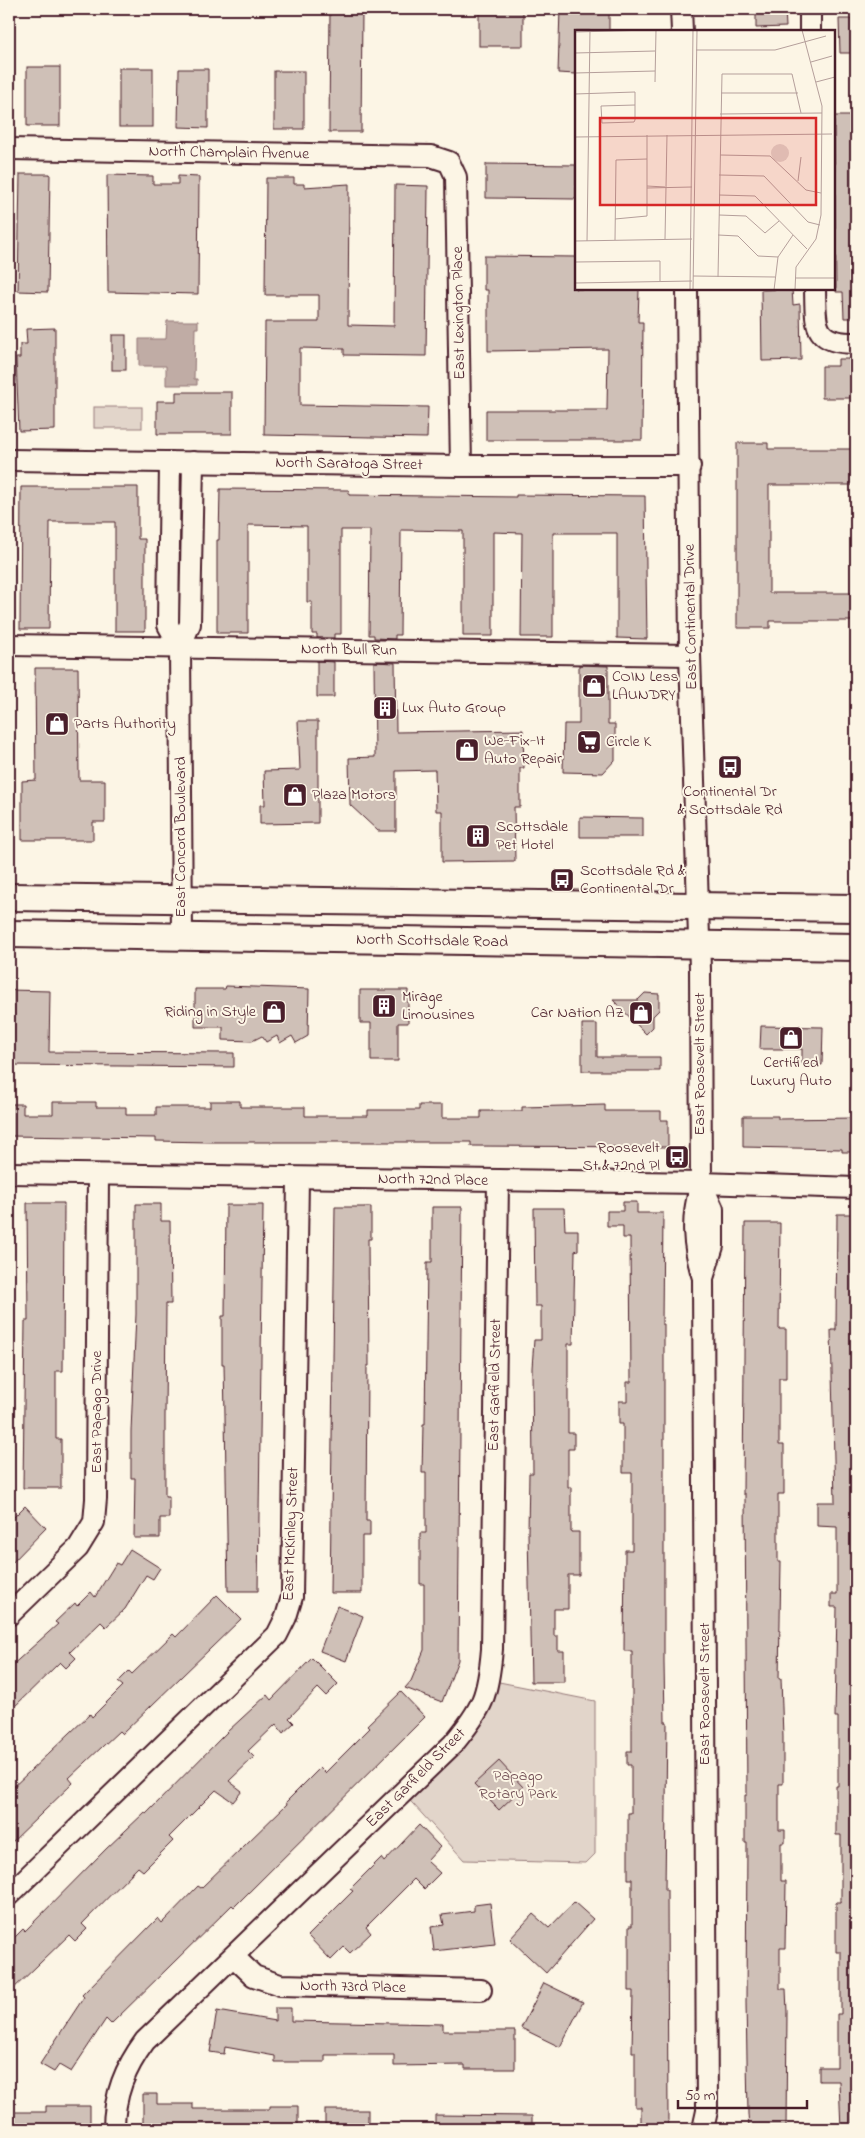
<svg xmlns="http://www.w3.org/2000/svg" width="865" height="2138" font-family="'Indie Flower',sans-serif">
  <style>
    .green { fill: #e2d5ca; stroke: #967a7a }
    .water { fill: #c0aca5; stroke: #917474 }
    .building { fill: #cfc0b7; stroke: #4a1f2b }
    .lines { fill: none; stroke-linecap: round; stroke-linejoin: round }
    .minor-casing { stroke: #4a1f2b; stroke-width: 24 }
    .major-casing { stroke: #4a1f2b; stroke-width: 30 }
    .minor { stroke: #fcf5e5; stroke-width: 20 }
    .major { stroke: #fcf5e5; stroke-width: 26 }
    .labels { text-anchor: middle; dominant-baseline: central; stroke-width: 4; stroke-linejoin: round; paint-order: stroke }
    .street-label { font-size: 16px; fill: #4a1f2b; stroke: #fcf5e5 }
    .poi-label { font-size: 16px; fill: #4a1f2b; stroke: #fcf5e5; text-anchor: start }
    .park-label { font-size: 16px; fill: #704c53; stroke: #fcf5e5 }
    .inset-road { fill: none; stroke: #b59f9b; stroke-width: 1 }
    .view { fill: #d62828; fill-opacity: 0.15; stroke: #d62828; stroke-width: 2.5 }
    .inset-edge { fill: none; stroke: #4a1f2b; stroke-width: 2.5 }
  </style>
  <rect width="100%" height="100%" fill="#fcf5e5"/>
  <filter id="ink" filterUnits="userSpaceOnUse"><feTurbulence type="fractalNoise" baseFrequency=".02" numOctaves="2"/><feDisplacementMap in="SourceGraphic" scale="10" xChannelSelector="R" yChannelSelector="G"/><feConvolveMatrix kernelMatrix="1 2 1 2 8 2 1 2 1" color-interpolation-filters="sRGB"/></filter>
  <g filter="url(#ink)">
    <g class="green">
      <rect x="94" y="407" width="48" height="21"/>
      <polygon points="489,1680 595,1701 595,1854 586,1863 464,1860 403,1793 454,1743"/>
    </g>
    <polygon class="water" points="167,321 198,321 198,328 195,328 194,379 197,379 197,385 166,385 166,366 139,366 139,339 166,339"/>
    <g class="building">
      <polygon points="330,9 362,9 361,132 329,132"/>
      <rect x="479" y="9" width="44" height="37"/>
      <polygon points="560,9 609,9 609,31 576,31 576,74 558,73"/>
      <polygon points="756,9 785,9 786,27 756,28"/>
      <polygon points="839,19 856,19 856,53 840,53"/>
      <rect x="27" y="67" width="33" height="59"/>
      <rect x="119" y="68" width="34" height="59"/>
      <polygon points="179,69 208,69 208,128 178,127"/>
      <rect x="274" y="71" width="30" height="58"/>
      <polygon points="834,116 856,116 856,318 844,318 843,292 836,292"/>
      <polygon points="486,164 576,165 576,199 486,198"/>
      <polygon points="20,174 50,174 48,292 18,291"/>
      <polygon points="107,175 153,176 153,184 178,184 178,176 199,177 198,294 108,292"/>
      <polygon points="266,178 294,178 294,184 304,184 304,187 349,184 348,325 394,326 395,185 428,186 426,356 344,355 344,349 300,348 300,405 428,407 427,438 264,435 265,322 319,322 319,295 265,295"/>
      <polygon points="484,256 576,257 576,289 639,289 638,322 643,322 642,440 486,440 486,410 607,410 608,349 488,351 488,290 484,290"/>
      <polygon points="792,289 793,305 800,304 801,360 762,361 761,290"/>
      <polygon points="55,328 55,430 19,431 16,358 20,358 20,344 27,344 26,329"/>
      <rect x="112" y="335" width="14" height="35"/>
      <polygon points="838,359 856,359 856,398 822,398 822,366 838,366"/>
      <polygon points="176,392 232,392 232,434 157,434 157,401 176,401"/>
      <polygon points="737,443 768,443 768,449 856,449 856,485 769,485 769,593 856,593 856,621 770,621 770,628 737,628"/>
      <polygon points="21,487 138,487 138,539 145,539 145,631 115,631 115,522 50,522 49,629 20,629"/>
      <polygon points="220,489 349,490 349,495 516,497 516,495 645,496 647,639 617,638 617,533 553,533 553,637 521,637 522,533 493,532 493,636 463,636 463,531 401,530 400,635 395,635 395,639 374,638 374,635 369,635 370,530 341,530 341,634 334,634 334,638 317,638 317,634 312,634 312,602 307,602 307,526 248,525 248,633 217,633 217,540 219,540"/>
      <polygon points="317,661 334,662 334,697 317,697"/>
      <polygon points="374,662 395,663 396,732 523,730 524,768 520,768 520,807 514,807 515,861 442,862 442,811 436,811 435,770 396,771 396,831 378,831 350,805 349,758 375,757"/>
      <polygon points="579,665 608,666 608,724 615,724 615,760 603,773 563,772 564,724 579,724"/>
      <polygon points="35,668 78,668 79,780 105,780 105,822 93,822 93,840 22,840 22,781 36,780"/>
      <polygon points="298,721 318,721 318,823 260,824 260,805 265,805 264,771 300,770"/>
      <polygon points="580,817 643,818 643,837 580,837"/>
      <polygon points="226,986 309,989 308,1036 296,1043 292,1036 280,1043 277,1036 266,1042 262,1036 252,1041 223,1040 223,1027 195,1027 195,989 225,989"/>
      <polygon points="9,990 50,991 49,1052 234,1053 234,1067 9,1065"/>
      <polygon points="360,990 408,990 408,1023 398,1023 398,1061 371,1061 371,1023 360,1023"/>
      <polygon points="645,993 659,994 659,1010 653,1016 653,1027 646,1034 613,1000 638,1000"/>
      <polygon points="582,1024 597,1024 597,1057 660,1057 660,1071 582,1071"/>
      <polygon points="761,1026 823,1027 822,1065 802,1064 802,1049 760,1049"/>
      <polygon points="210,1101 240,1101 240,1107 305,1107 305,1116 368,1116 368,1110 419,1110 419,1105 442,1105 442,1118 481,1118 481,1111 522,1111 522,1107 605,1105 605,1111 661,1111 661,1120 668,1120 668,1147 471,1146 471,1142 210,1142 156,1141 156,1138 9,1136 9,1104 23,1104 23,1114 53,1114 53,1102 96,1102 96,1107 126,1107 126,1115 156,1115 156,1107 210,1107"/>
      <polygon points="743,1116 778,1116 778,1119 856,1118 856,1152 842,1152 842,1149 743,1147"/>
      <polygon points="623,1202 637,1202 637,1213 663,1213 662,1324 664,1324 664,1663 665,1722 667,1722 665,1890 667,1890 668,2129 641,2129 641,2107 635,2107 635,2052 632,2052 633,1991 629,1991 629,1926 632,1926 632,1879 628,1879 628,1813 631,1813 631,1765 627,1765 627,1751 632,1751 632,1651 624,1651 625,1550 632,1550 632,1473 623,1473 623,1424 619,1424 619,1401 627,1401 627,1382 631,1382 630,1238 623,1238 623,1226 607,1226 607,1211 623,1211"/>
      <polygon points="27,1203 64,1203 63,1371 56,1371 56,1439 61,1439 61,1488 23,1488 25,1321 28,1321"/>
      <polygon points="136,1204 161,1204 161,1221 170,1221 171,1304 166,1304 165,1417 165,1496 169,1496 169,1518 160,1518 160,1538 134,1538 135,1478 131,1478 131,1431 136,1314"/>
      <polygon points="226,1205 263,1205 258,1591 228,1591 225,1416 224,1364 222,1364 222,1316 225,1316"/>
      <polygon points="335,1207 371,1207 371,1239 368,1239 369,1366 367,1366 366,1521 370,1521 370,1536 362,1536 362,1593 330,1593"/>
      <polygon points="432,1207 462,1207 458,1660 442,1702 405,1688 411,1681 424,1650 424,1584 420,1584 420,1533 426,1533 426,1473 422,1473 423,1424 425,1424 427,1262 432,1262"/>
      <polygon points="534,1208 564,1208 565,1230 578,1230 578,1250 575,1251 573,1344 568,1344 568,1433 574,1433 574,1449 568,1449 568,1487 571,1487 571,1532 579,1532 579,1575 568,1575 568,1609 554,1609 554,1636 558,1636 558,1651 564,1651 564,1682 531,1682 528,1532 529,1473 533,1473 532,1368 534,1340 541,1340 541,1306 535,1306"/>
      <polygon points="837,1214 856,1214 856,2129 841,2129 839,2081 819,2081 819,2067 837,2067 837,2014 841,2014 841,1952 836,1952 836,1902 841,1902 841,1835 836,1835 836,1786 838,1786 838,1717 835,1717 837,1607 831,1607 831,1594 837,1594 837,1527 817,1526 817,1502 835,1502 831,1330 836,1330"/>
      <polygon points="745,1223 780,1223 779,1329 786,1329 786,1378 779,1378 779,1445 784,1445 784,1494 778,1494 778,1562 781,1562 779,1678 781,1678 783,1737 783,1784 779,1784 779,1830 785,1830 785,1843 781,1843 781,1881 786,1881 785,1948 780,1948 780,1989 786,1989 787,2012 786,2129 749,2129 748,2114 746,2002 747,1843 745,1843 745,1795 747,1795 745,1494 743,1494"/>
      <polygon points="25,1506 46,1528 9,1566 9,1522"/>
      <polygon points="130,1549 160,1568 153,1579 146,1575 125,1609 106,1627 101,1622 70,1652 76,1658 66,1668 60,1662 9,1712 9,1668 58,1624 55,1622 75,1603 77,1606 91,1592 95,1597 116,1563 120,1565"/>
      <polygon points="217,1595 241,1619 122,1734 119,1731 69,1778 73,1783 9,1845 9,1791 90,1714 92,1717 123,1686 118,1682 129,1671 132,1674 173,1634 176,1637"/>
      <polygon points="337,1606 363,1616 346,1661 320,1651"/>
      <polygon points="312,1658 338,1684 326,1696 318,1688 289,1718 294,1723 283,1733 276,1724 248,1751 254,1757 229,1781 242,1791 233,1802 216,1790 169,1837 173,1841 143,1871 138,1867 82,1924 87,1929 75,1941 69,1935 9,1993 9,1943 23,1929 25,1931 106,1849 145,1812 146,1814 228,1731 267,1695 271,1700"/>
      <polygon points="401,1692 425,1717 234,1907 232,1905 111,2024 106,2019 71,2072 59,2065 54,2072 40,2064 84,1997 82,1995 158,1918 162,1923 198,1886 201,1888 287,1804 286,1802 320,1768 325,1773 370,1728 367,1725"/>
      <polygon points="499,1761 523,1787 499,1810 474,1784"/>
      <polygon points="419,1825 440,1847 427,1861 440,1873 424,1889 414,1879 366,1927 371,1933 350,1953 344,1947 331,1960 308,1936 353,1891 350,1889 381,1858 384,1862"/>
      <polygon points="574,1902 593,1919 546,1973 510,1939 533,1914 549,1928"/>
      <polygon points="490,1903 495,1944 434,1951 431,1927 444,1925 442,1915 474,1911 474,1905"/>
      <polygon points="544,1983 583,2002 560,2047 521,2028"/>
      <polygon points="275,2008 291,2008 291,2021 443,2024 443,2031 515,2031 515,2069 465,2069 465,2065 394,2066 394,2055 325,2055 325,2062 275,2062 275,2056 225,2047 224,2054 210,2052 217,2011 275,2021"/>
      <polygon points="143,2094 157,2094 157,2104 193,2104 193,2109 270,2109 270,2106 298,2106 298,2129 143,2129"/>
      <polygon points="46,2106 90,2106 90,2129 9,2129 9,2112 46,2112"/>
      <rect x="325" y="2110" width="43" height="19"/>
      <polygon points="435,2115 532,2116 532,2129 435,2129"/>
    </g>
    <g class="lines">
      <defs>
        <g id="minor">
          <polyline points="681,9 682,31"/>
          <polyline points="810,31 810,14 812,9"/>
          <polyline points="9,149 431,156 449,162 456,177 461,466"/>
          <path d="M687 289 690 655 700 969 701 1183C691 1218 692 1243 703 1278L707 2111 703 2129"/>
          <path d="M815 289C816 325 812 343 856 343"/>
          <polyline points="9,460 461,466 690,466"/>
          <polyline points="170,462 168,625 180,647"/>
          <polyline points="9,645 690,655"/>
          <polyline points="182,937 180,647 190,624 193,462"/>
          <polyline points="9,1173 701,1183 856,1188"/>
          <polyline points="701,1183 713,1209 713,1246 703,1278"/>
          <polyline points="9,1615 78,1548 94,1522 96,1499 98,1175"/>
          <polyline points="9,1895 277,1635 286,1617 292,1597 298,1178"/>
          <polyline points="234,1957 254,1976 280,1985 481,1990"/>
          <path d="M114 2129C114 2095 125 2068 145 2041L453 1744C483 1708 488 1696 492 1649L498 1180"/>
        </g>
        <g id="major">
          <polyline points="9,897 856,908"/>
          <polyline points="9,934 856,947"/>
        </g>
      </defs>
      <use href="#minor" class="minor-casing"/>
      <use href="#major" class="major-casing"/>
      <use href="#minor" class="minor"/>
      <use href="#major" class="major"/>
    </g>
  </g>
  <defs>
    <symbol id="shop-square" viewBox="-11 -11 22 22"><rect x="-9" y="-9" width="18" height="18" rx="4" fill="#4a1f2b" stroke="#fcf5e5"/><path d="M-5-2.5h2.3a2.7 3.5 0 0 1 5.4 0H5L5.5 6h-11ZM-1.5-2.5h3a1.5 2.3 0 0 0-3 0Z" fill="#fff"/></symbol>
    <symbol id="building-square" viewBox="-11 -11 22 22"><rect x="-9" y="-9" width="18" height="18" rx="4" fill="#4a1f2b" stroke="#fcf5e5"/><path d="M-4-6H4V6H1V3H-1V6H-4ZM-2.5-4.3h1.7v1.8h-1.7ZM.8-4.3h1.7v1.8H.8ZM-2.5-1h1.7V.8h-1.7ZM.8-1h1.7V.8H.8Z" fill="#fff"/></symbol>
    <symbol id="supermarket-square" viewBox="-11 -11 22 22"><rect x="-9" y="-9" width="18" height="18" rx="4" fill="#4a1f2b" stroke="#fcf5e5"/><path d="M-6-5.5h2.5l.6 2H6L4.5 2H-2.5L-4.4-4H-6ZM-1.5 3.2a1.3 1.3 0 1 0 .1 0ZM3 3.2a1.3 1.3 0 1 0 .1 0Z" fill="#fff"/></symbol>
    <symbol id="bus-square" viewBox="-11 -11 22 22"><rect x="-9" y="-9" width="18" height="18" rx="4" fill="#4a1f2b" stroke="#fcf5e5"/><path d="M-5-6H5V4H4V6H2V4H-2V6H-4V4H-5ZM-3.5-4V0h7V-4ZM-3.5 1.2v1.5H-2V1.2ZM2 1.2v1.5H3.5V1.2Z" fill="#fff"/></symbol>
  </defs>
  <g fill-rule="evenodd">
    <use href="#shop-square" x="580" y="672" width="28" height="28"/>
    <use href="#building-square" x="371" y="694" width="28" height="28"/>
    <use href="#shop-square" x="43" y="710" width="28" height="28"/>
    <use href="#supermarket-square" x="575" y="728" width="28" height="28"/>
    <use href="#shop-square" x="453" y="736" width="28" height="28"/>
    <use href="#bus-square" x="716" y="753" width="28" height="28"/>
    <use href="#shop-square" x="281" y="781" width="28" height="28"/>
    <use href="#building-square" x="464" y="822" width="28" height="28"/>
    <use href="#bus-square" x="548" y="866" width="28" height="28"/>
    <use href="#building-square" x="370" y="992" width="28" height="28"/>
    <use href="#shop-square" x="260" y="998" width="28" height="28"/>
    <use href="#shop-square" x="627" y="999" width="28" height="28"/>
    <use href="#shop-square" x="777" y="1024" width="28" height="28"/>
    <use href="#bus-square" x="663" y="1143" width="28" height="28"/>
  </g>
  <g class="labels">
    <g class="street-label">
      <text transform="translate(229 153) rotate(1)">North Champlain Avenue</text>
      <text transform="translate(459 313) rotate(-91)">East Lexington Place</text>
      <text transform="translate(349 464) rotate(1)">North Saratoga Street</text>
      <text transform="translate(691 617) rotate(-91)">East Continental Drive</text>
      <text transform="translate(349 650) rotate(1)">North Bull Run</text>
      <text transform="translate(181 837) rotate(-90)">East Concord Boulevard</text>
      <text transform="translate(432 941) rotate(1)">North Scottsdale Road</text>
      <text transform="translate(700 1064) rotate(-90)">East Roosevelt Street</text>
      <text transform="translate(433 1180) rotate(1)">North 72nd Place</text>
      <text transform="translate(495 1385) rotate(-89)">East Garfield Street</text>
      <text transform="translate(97 1412) rotate(-90)">East Papago Drive</text>
      <text transform="translate(291 1534) rotate(-88)">East McKinley Street</text>
      <text transform="translate(705 1694) rotate(-90)">East Roosevelt Street</text>
      <text transform="translate(416 1778) rotate(-45)">East Garfield Street</text>
      <text transform="translate(353 1987) rotate(1)">North 73rd Place</text>
    </g>
    <g class="poi-label">
      <text x="612" y="677">COIN Less<tspan x="612" dy="18">LAUNDRY</tspan></text>
      <text x="402" y="708">Lux Auto Group</text>
      <text x="74" y="724">Parts Authority</text>
      <text x="484" y="741">We-Fix-It<tspan x="484" dy="18">Auto Repair</tspan></text>
      <text x="606" y="742">Circle K</text>
      <text x="730" y="792" text-anchor="middle">Continental Dr<tspan x="730" dy="18">&amp; Scottsdale Rd</tspan></text>
      <text x="312" y="795">Plaza Motors</text>
      <text x="496" y="827">Scottsdale<tspan x="496" dy="18">Pet Hotel</tspan></text>
      <text x="580" y="871">Scottsdale Rd &amp;<tspan x="580" dy="18">Continental Dr</tspan></text>
      <text x="402" y="997">Mirage<tspan x="402" dy="18">Limousines</tspan></text>
      <text x="256" y="1012" text-anchor="end">Riding in Style</text>
      <text x="624" y="1013" text-anchor="end">Car Nation AZ</text>
      <text x="791" y="1063" text-anchor="middle">Certified<tspan x="791" dy="18">Luxury Auto</tspan></text>
      <text x="660" y="1148" text-anchor="end">Roosevelt<tspan x="660" dy="18">St &amp; 72nd Pl</tspan></text>
    </g>
    <g class="park-label">
      <text x="518" y="1776">Papago<tspan x="518" dy="18">Rotary Park</tspan></text>
    </g>
  </g>
  <g transform="translate(575 30)">
    <rect width="260" height="260" fill="#fcf5e5"/>
    <path d="M196 123a9 9 0 1 1 18 0a9 9 0 1 1-18 0Z" fill="#e2d5ca"/>
    <path class="inset-road" d="M147 0H222M0 2 75 0M121 20H200L251 6M0 23 80 21M236 32 257 26M0 43 80 41M80 52 81 0M241 52 260 47M146 63H223M0 64 60 62V90L59 92 27 93 26 76 60 75M145 84 247 83M0 107 257 104M145 125 195 126 231 160 246 163M144 145 189 146 233 192 245 195M223 151 226 127M72 156 90 157M72 158 117 157M144 165 180 166 232 219M144 185 171 186 190 203 204 191M40 189 72 186V105M143 205 163 206 183 226 203 227M90 209 92 105M40 210 41 130 72 129M0 211 117 209M12 211 15 0M0 232 85 231V251M118 246 200 247M143 247 147 44H217L226 83M220 248H260M0 253 117 251M115 260 118 0M118 260 122 0M199 260 203 227 218 205M220 260 221 237 241 209 246 185 247 76 227 0"/>
    <path class="view" d="M25 88H241V175H25Z"/>
    <rect width="260" height="260" class="inset-edge"/>
  </g>
  <rect width="865" height="2138" fill="none" stroke="#fcf5e5" stroke-width="30"/>
  <rect x="15" y="15" width="835" height="2108" fill="none" stroke="#4a1f2b" stroke-width="2" filter="url(#ink)"/>
  <path d="M678 2100v8h129v-8" fill="none" stroke="#4a1f2b" stroke-width="2.5"/>
  <text x="685" y="2100" font-size="15" fill="#4a1f2b" stroke="#fcf5e5" stroke-width="4" paint-order="stroke">50 m</text>
</svg>
